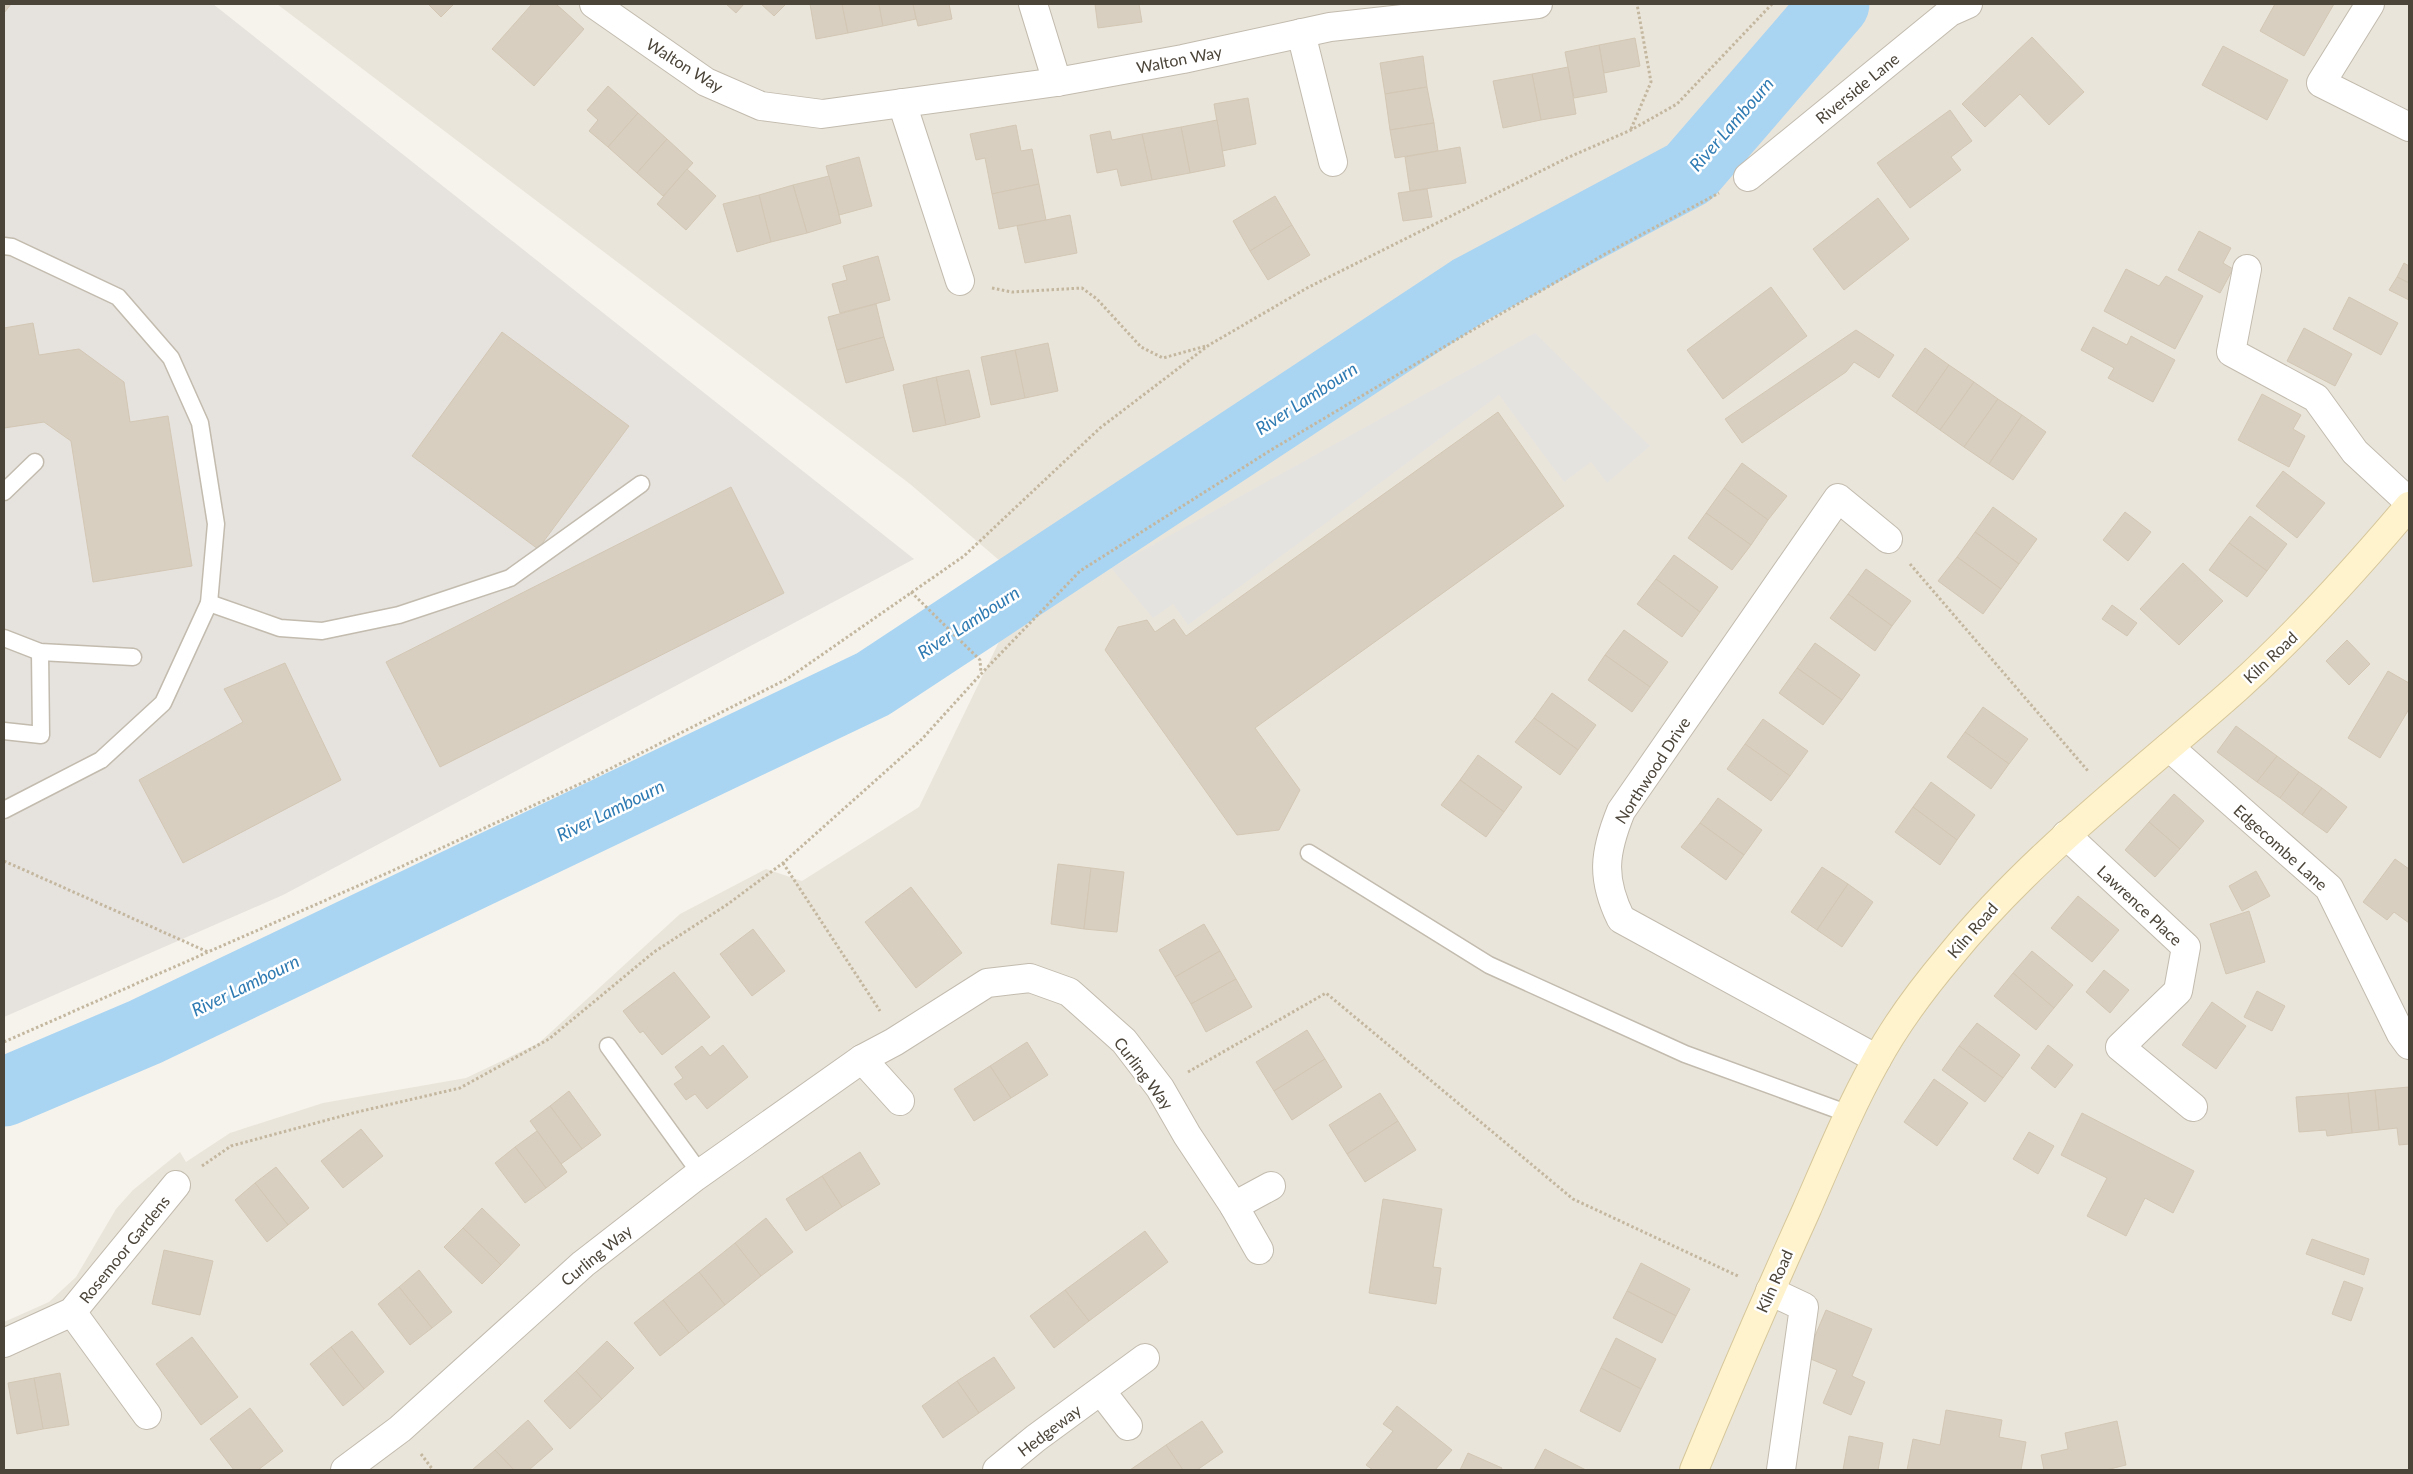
<svg xmlns="http://www.w3.org/2000/svg" width="2413" height="1474" font-family="Lato,sans-serif">
  <style>
    .residential { fill: #eae5da }
    .industrial { fill: #e6e2dd }
    .parking { fill: #e5e3e0 }
    .lines { fill: none; stroke-linecap: round; stroke-linejoin: round }
    .river { stroke: #a9d4f2; stroke-width: 69 }
    .building { fill: #d8cfc1; stroke: #d3c7b4 }
    .lane-casing { stroke: #c2bbae; stroke-width: 19 }
    .street-casing { stroke: #c2bbae; stroke-width: 30 }
    .secondary-casing { stroke: #d6c79b; stroke-width: 30 }
    .path { stroke: #c4b79f; stroke-width: 3; stroke-dasharray: 2.5 2.5; stroke-linecap: butt }
    .lane { stroke: #fff; stroke-width: 16 }
    .street { stroke: #fff; stroke-width: 28 }
    .secondary { stroke: #fff3cd; stroke-width: 28 }
    .labels { text-anchor: middle; dominant-baseline: central; stroke-width: 5; stroke-linejoin: round; paint-order: stroke }
    .street-label { font-size: 16px; fill: #4b4439; stroke: #fff }
    .water-label { font-size: 18px; font-style: italic; fill: #2e7ab2; stroke: #fff }
  </style>
  <rect width="100%" height="100%" fill="#f6f3ec"/>
  <polygon class="residential" points="277,4 2409,4 2409,1470 4,1470 4,1322 49,1302 76,1277 116,1209 133,1190 180,1152 186,1162 230,1133 323,1103 466,1078 539,1043 680,914 766,869 802,881 919,807 1027,584 910,484"/>
  <polygon class="industrial" points="4,4 213,4 914,559 283,895 4,1017"/>
  <polygon class="parking" points="1535,333 1650,446 1607,483 1591,462 1564,482 1499,395 1188,625 1173,604 1153,618 1111,568"/>
  <g class="lines">
    <polyline class="river" points="4,1092 145,1032 873,684 1470,290 1689,173 1835,4"/>
  </g>
  <g class="building">
    <polygon points="4,4 11,4 4,13"/>
    <polygon points="428,4 454,4 441,17"/>
    <polygon points="532,4 556,4 584,29 534,86 492,49"/>
    <polygon points="726,4 744,4 736,13"/>
    <polygon points="761,4 786,4 774,16"/>
    <polygon points="810,4 842,4 848,33 816,39"/>
    <polygon points="842,4 879,4 883,26 848,33"/>
    <polygon points="879,4 913,4 916,19 883,26"/>
    <polygon points="913,4 949,4 952,19 918,26"/>
    <polygon points="1095,4 1139,4 1142,22 1098,28"/>
    <polygon points="2275,4 2334,4 2304,56 2260,31"/>
    <polygon points="2032,37 2084,92 2049,125 2020,94 1985,127 1962,104"/>
    <polygon points="1635,38 1640,66 1604,73 1599,45"/>
    <polygon points="1599,45 1607,92 1574,98 1565,52"/>
    <polygon points="2223,46 2288,80 2267,120 2202,85"/>
    <polygon points="1423,56 1427,87 1385,94 1380,63"/>
    <polygon points="1568,67 1576,114 1541,120 1532,74"/>
    <polygon points="1532,74 1541,120 1503,128 1493,81"/>
    <polygon points="608,86 638,113 608,147 589,131 598,120 587,110"/>
    <polygon points="1427,87 1434,123 1390,130 1385,94"/>
    <polygon points="1248,98 1256,144 1222,151 1214,104"/>
    <polygon points="1950,110 1972,141 1951,157 1961,170 1910,208 1877,163"/>
    <polygon points="638,113 667,139 637,173 608,147"/>
    <polygon points="1217,120 1225,166 1190,173 1181,127"/>
    <polygon points="1434,123 1438,151 1395,158 1390,130"/>
    <polygon points="1016,125 1021,151 1032,149 1039,184 992,194 985,158 976,160 970,134"/>
    <polygon points="1181,127 1190,173 1152,180 1142,134"/>
    <polygon points="1110,131 1112,140 1142,134 1152,180 1121,186 1117,169 1097,173 1090,135"/>
    <polygon points="667,139 693,163 663,196 637,173"/>
    <polygon points="1460,147 1466,183 1410,191 1405,157"/>
    <polygon points="859,157 872,206 839,215 826,166"/>
    <polygon points="687,169 716,196 686,230 657,204"/>
    <polygon points="829,176 841,223 807,233 793,185"/>
    <polygon points="1039,184 1046,220 999,229 992,194"/>
    <polygon points="793,185 807,233 771,242 759,195"/>
    <polygon points="1427,189 1432,217 1403,221 1398,193"/>
    <polygon points="759,195 771,242 737,252 723,204"/>
    <polygon points="1275,196 1292,225 1250,251 1233,221"/>
    <polygon points="1878,198 1909,239 1844,290 1813,249"/>
    <polygon points="1070,215 1077,253 1025,263 1017,226"/>
    <polygon points="1292,225 1310,255 1268,280 1250,251"/>
    <polygon points="2199,231 2231,248 2223,263 2233,269 2220,293 2178,270"/>
    <polygon points="878,256 890,300 840,313 832,284 847,280 843,266"/>
    <polygon points="2404,263 2409,266 2409,283 2397,277"/>
    <polygon points="2126,269 2159,286 2166,276 2203,296 2175,349 2104,311"/>
    <polygon points="2397,277 2409,283 2409,300 2389,290"/>
    <polygon points="1771,287 1807,336 1723,399 1687,350"/>
    <polygon points="2349,297 2398,323 2381,355 2333,329"/>
    <polygon points="876,304 884,337 837,350 828,317"/>
    <polygon points="33,323 39,355 79,349 124,382 130,422 168,416 192,566 93,582 71,441 44,422 4,428 4,328"/>
    <polygon points="2093,327 2127,345 2131,336 2175,360 2153,402 2108,378 2114,368 2081,350"/>
    <polygon points="2304,328 2352,354 2335,386 2287,361"/>
    <polygon points="1856,330 1894,355 1879,378 1854,362 1846,372 1742,443 1725,419"/>
    <polygon points="502,332 629,426 538,549 412,456"/>
    <polygon points="884,337 894,370 846,383 837,350"/>
    <polygon points="1048,343 1058,391 1025,398 1015,350"/>
    <polygon points="1925,348 1949,365 1916,413 1892,396"/>
    <polygon points="1015,350 1025,398 991,405 981,357"/>
    <polygon points="1949,365 1974,382 1940,430 1916,413"/>
    <polygon points="969,370 980,417 946,425 936,377"/>
    <polygon points="936,377 946,425 913,432 903,385"/>
    <polygon points="1974,382 1998,399 1964,447 1940,430"/>
    <polygon points="2262,394 2301,415 2293,429 2305,436 2289,467 2238,440"/>
    <polygon points="1998,399 2022,415 1989,464 1964,447"/>
    <polygon points="1498,412 1564,506 1255,728 1300,790 1279,830 1237,835 1105,650 1118,627 1147,620 1155,632 1174,619 1186,636"/>
    <polygon points="2022,415 2046,432 2013,480 1989,464"/>
    <polygon points="1742,463 1787,496 1768,520 1724,488"/>
    <polygon points="2283,471 2325,503 2297,538 2256,506"/>
    <polygon points="731,487 784,593 440,767 386,662"/>
    <polygon points="1724,488 1768,520 1751,545 1706,513"/>
    <polygon points="1993,507 2037,539 2019,564 1975,532"/>
    <polygon points="2125,512 2151,532 2128,561 2103,540"/>
    <polygon points="1706,513 1751,545 1732,570 1688,538"/>
    <polygon points="2250,516 2287,544 2267,571 2229,543"/>
    <polygon points="1975,532 2019,564 2001,589 1957,557"/>
    <polygon points="2229,543 2267,571 2247,597 2209,570"/>
    <polygon points="1674,555 1718,587 1700,612 1656,579"/>
    <polygon points="1957,557 2001,589 1983,614 1938,581"/>
    <polygon points="2183,563 2223,601 2179,645 2140,609"/>
    <polygon points="1866,569 1911,601 1892,626 1848,594"/>
    <polygon points="1656,579 1700,612 1682,637 1637,604"/>
    <polygon points="1848,594 1892,626 1875,651 1830,618"/>
    <polygon points="2112,605 2137,623 2127,636 2102,619"/>
    <polygon points="1624,630 1668,662 1650,687 1605,655"/>
    <polygon points="2347,640 2370,664 2349,685 2326,661"/>
    <polygon points="1815,643 1860,675 1842,700 1797,668"/>
    <polygon points="1605,655 1650,687 1632,712 1588,680"/>
    <polygon points="285,663 341,780 183,863 139,780 243,722 224,689"/>
    <polygon points="1797,668 1842,700 1823,725 1779,693"/>
    <polygon points="2388,671 2409,683 2409,709 2380,758 2348,738"/>
    <polygon points="1552,693 1596,725 1578,750 1534,718"/>
    <polygon points="1983,707 2028,739 2009,764 1965,732"/>
    <polygon points="1534,718 1578,750 1560,775 1515,742"/>
    <polygon points="1763,719 1808,751 1790,776 1745,744"/>
    <polygon points="2236,726 2277,756 2257,782 2217,752"/>
    <polygon points="1965,732 2009,764 1991,789 1947,757"/>
    <polygon points="1745,744 1790,776 1771,801 1727,769"/>
    <polygon points="1478,755 1522,787 1504,812 1460,780"/>
    <polygon points="2277,756 2299,772 2280,798 2257,782"/>
    <polygon points="2299,772 2322,788 2302,815 2280,798"/>
    <polygon points="1460,780 1504,812 1486,837 1441,805"/>
    <polygon points="1931,782 1975,815 1957,840 1913,807"/>
    <polygon points="2322,788 2347,807 2327,833 2302,815"/>
    <polygon points="2174,794 2204,821 2180,849 2149,822"/>
    <polygon points="1718,798 1762,830 1744,855 1700,823"/>
    <polygon points="1913,807 1957,840 1940,865 1895,832"/>
    <polygon points="2149,822 2180,849 2155,877 2125,850"/>
    <polygon points="1700,823 1744,855 1726,880 1681,847"/>
    <polygon points="2395,859 2409,869 2409,923 2394,912 2387,920 2363,902"/>
    <polygon points="1058,864 1091,868 1084,929 1051,924"/>
    <polygon points="1822,867 1848,884 1817,930 1791,912"/>
    <polygon points="1091,868 1124,872 1117,932 1084,929"/>
    <polygon points="2256,871 2270,896 2242,911 2229,886"/>
    <polygon points="1848,884 1873,902 1842,947 1817,930"/>
    <polygon points="911,887 962,953 916,988 865,922"/>
    <polygon points="2078,896 2119,930 2092,962 2051,928"/>
    <polygon points="2249,911 2265,962 2226,974 2210,924"/>
    <polygon points="1204,924 1220,951 1175,977 1159,950"/>
    <polygon points="753,929 785,971 752,996 720,954"/>
    <polygon points="1220,951 1236,979 1191,1004 1175,977"/>
    <polygon points="2032,951 2073,985 2054,1008 2013,973"/>
    <polygon points="2104,970 2129,990 2110,1013 2086,992"/>
    <polygon points="674,972 710,1017 662,1055 643,1031 640,1033 623,1011"/>
    <polygon points="2013,973 2054,1008 2036,1030 1994,996"/>
    <polygon points="1236,979 1252,1007 1206,1032 1191,1004"/>
    <polygon points="2257,991 2285,1006 2272,1031 2244,1017"/>
    <polygon points="2212,1002 2246,1026 2216,1069 2182,1045"/>
    <polygon points="1977,1023 2020,1055 2003,1078 1959,1046"/>
    <polygon points="1307,1030 1325,1059 1274,1091 1256,1062"/>
    <polygon points="1027,1042 1048,1075 1011,1098 990,1066"/>
    <polygon points="723,1045 748,1077 707,1109 695,1094 686,1100 674,1084 683,1078 675,1067 702,1046 710,1056"/>
    <polygon points="2048,1045 2073,1065 2055,1088 2031,1068"/>
    <polygon points="1959,1046 2003,1078 1985,1102 1942,1070"/>
    <polygon points="1325,1059 1342,1087 1292,1120 1274,1091"/>
    <polygon points="990,1066 1011,1098 974,1121 954,1089"/>
    <polygon points="1934,1079 1968,1103 1937,1146 1904,1122"/>
    <polygon points="2409,1087 2409,1144 2399,1145 2397,1128 2379,1130 2375,1090"/>
    <polygon points="2375,1090 2379,1130 2352,1133 2348,1093"/>
    <polygon points="569,1091 601,1135 582,1149 550,1106"/>
    <polygon points="1380,1093 1398,1121 1347,1154 1329,1125"/>
    <polygon points="2348,1093 2352,1133 2327,1136 2326,1130 2299,1132 2296,1097"/>
    <polygon points="550,1106 582,1149 561,1164 530,1121"/>
    <polygon points="2082,1113 2194,1171 2173,1213 2145,1198 2126,1236 2087,1216 2107,1178 2061,1155"/>
    <polygon points="1398,1121 1416,1150 1365,1182 1347,1154"/>
    <polygon points="361,1129 383,1156 343,1188 321,1161"/>
    <polygon points="537,1131 567,1172 546,1188 515,1147"/>
    <polygon points="2029,1132 2054,1146 2038,1174 2013,1159"/>
    <polygon points="515,1147 546,1188 525,1203 495,1163"/>
    <polygon points="860,1152 880,1184 842,1207 822,1176"/>
    <polygon points="276,1167 309,1208 288,1225 255,1183"/>
    <polygon points="822,1176 842,1207 806,1231 786,1199"/>
    <polygon points="255,1183 288,1225 267,1242 235,1200"/>
    <polygon points="1383,1199 1442,1209 1433,1267 1441,1268 1436,1304 1369,1293"/>
    <polygon points="482,1208 520,1245 501,1265 463,1228"/>
    <polygon points="766,1218 793,1252 761,1276 735,1243"/>
    <polygon points="463,1228 501,1265 482,1284 444,1247"/>
    <polygon points="1145,1231 1168,1262 1089,1321 1065,1290"/>
    <polygon points="2312,1239 2369,1259 2364,1275 2306,1254"/>
    <polygon points="735,1243 761,1276 725,1305 699,1272"/>
    <polygon points="164,1250 213,1261 200,1315 152,1304"/>
    <polygon points="1641,1263 1690,1289 1676,1316 1627,1291"/>
    <polygon points="419,1270 452,1312 432,1328 399,1287"/>
    <polygon points="699,1272 725,1305 689,1333 663,1300"/>
    <polygon points="2344,1281 2363,1288 2351,1321 2332,1314"/>
    <polygon points="399,1287 432,1328 410,1345 378,1304"/>
    <polygon points="1065,1290 1089,1321 1054,1348 1030,1316"/>
    <polygon points="1627,1291 1676,1316 1662,1343 1613,1318"/>
    <polygon points="663,1300 689,1333 660,1356 634,1323"/>
    <polygon points="1826,1310 1872,1329 1852,1376 1865,1382 1851,1415 1823,1403 1837,1370 1806,1357"/>
    <polygon points="352,1331 384,1372 364,1389 331,1347"/>
    <polygon points="192,1337 238,1397 201,1425 156,1364"/>
    <polygon points="1616,1338 1656,1359 1641,1389 1601,1368"/>
    <polygon points="607,1341 634,1368 602,1399 576,1371"/>
    <polygon points="331,1347 364,1389 343,1406 310,1364"/>
    <polygon points="994,1357 1015,1388 979,1413 957,1381"/>
    <polygon points="1601,1368 1641,1389 1620,1432 1580,1411"/>
    <polygon points="576,1371 602,1399 570,1429 544,1401"/>
    <polygon points="60,1373 69,1425 43,1429 34,1378"/>
    <polygon points="34,1378 43,1429 17,1434 8,1383"/>
    <polygon points="957,1381 979,1413 943,1438 922,1406"/>
    <polygon points="1397,1406 1452,1450 1435,1470 1373,1470 1366,1465 1393,1431 1383,1424"/>
    <polygon points="250,1408 283,1451 258,1470 234,1470 210,1439"/>
    <polygon points="1946,1410 2002,1420 1999,1437 2026,1442 2021,1470 1907,1470 1913,1439 1940,1445"/>
    <polygon points="528,1420 553,1449 529,1470 514,1470 495,1450"/>
    <polygon points="1202,1421 1223,1452 1197,1470 1183,1470 1166,1445"/>
    <polygon points="2117,1421 2126,1465 2106,1470 2044,1470 2041,1455 2068,1449 2065,1433"/>
    <polygon points="1849,1436 1883,1443 1878,1470 1843,1470"/>
    <polygon points="1166,1445 1183,1470 1130,1470"/>
    <polygon points="1545,1449 1560,1457 1586,1470 1534,1470"/>
    <polygon points="495,1450 514,1470 472,1470"/>
    <polygon points="1468,1453 1502,1468 1501,1470 1460,1470"/>
  </g>
  <g class="lines">
    <defs>
      <g id="lane">
        <polyline points="4,246 12,247 118,297 171,358 200,423 216,524 209,603 163,703 101,760 4,810"/>
        <polyline points="4,492 35,462"/>
        <polyline points="209,603 280,628 322,631 399,615 510,578 641,484"/>
        <polyline points="4,638 40,652 133,657"/>
        <polyline points="4,731 41,735 40,652"/>
        <polyline points="1309,853 1489,965 1685,1054 1849,1114"/>
        <polyline points="608,1046 700,1173"/>
      </g>
      <g id="street">
        <polyline points="594,4 706,82 761,106 822,114 1057,82 1183,59 1330,27 1538,4"/>
        <polyline points="1033,4 1057,82"/>
        <polyline points="2370,4 2321,83 2409,127"/>
        <polyline points="1301,33 1333,162"/>
        <polyline points="902,103 960,281"/>
        <polyline points="1748,177 1950,12 1968,4"/>
        <polyline points="2247,269 2231,352 2316,398 2355,452 2409,502"/>
        <polyline points="2169,747 2329,888 2401,1034 2409,1045"/>
        <polyline points="2066,835 2186,947 2178,991 2120,1047 2193,1107"/>
        <polyline points="862,1059 900,1101"/>
        <path d="M1877 1059 1621 919C1601 878 1604 853 1621 811L1838 498 1888 539"/>
        <polyline points="1234,1206 1271,1186"/>
        <polyline points="1770,1291 1804,1307 1781,1470"/>
        <polyline points="72,1312 147,1415"/>
        <polyline points="4,1343 72,1312 176,1185"/>
        <polyline points="1101,1391 1128,1426"/>
        <polyline points="345,1470 400,1429 583,1264 695,1177 862,1059 894,1042 987,983 1030,978 1069,992 1124,1041 1160,1088 1187,1135 1234,1206 1259,1250"/>
        <polyline points="997,1470 1036,1438 1145,1358"/>
      </g>
      <path id="secondary" d="M1694 1470C1730 1383 1767 1297 1806 1211 1828 1161 1849 1109 1876 1061 1896 1024 1923 988 1950 956 2033 854 2139 775 2237 688 2299 632 2355 570 2409 506"/>
    </defs>
    <use href="#lane" class="lane-casing"/>
    <use href="#street" class="street-casing"/>
    <use href="#secondary" class="secondary-casing"/>
    <g class="path">
      <polyline points="1631,129 1651,82 1637,4"/>
      <polyline points="992,288 1012,292 1082,288 1097,299 1141,347 1163,358 1206,346"/>
      <polyline points="1910,564 2088,771"/>
      <polyline points="911,592 980,660 981,673"/>
      <polyline points="4,861 208,952"/>
      <polyline points="783,863 880,1011"/>
      <polyline points="4,1042 394,870 586,781 787,679 964,556 1100,428 1209,345 1307,288 1569,157 1631,130 1677,104 1772,4"/>
      <polyline points="1188,1072 1326,993 1573,1199 1740,1277"/>
      <polyline points="202,1166 231,1146 353,1113 460,1088 549,1039 654,952 728,904 783,863 922,739 981,674 1080,571 1271,450 1476,328 1605,254 1719,193"/>
      <polyline points="421,1454 433,1470"/>
    </g>
    <use href="#lane" class="lane"/>
    <use href="#street" class="street"/>
    <use href="#secondary" class="secondary"/>
  </g>
  <g class="labels">
    <g class="street-label">
      <text transform="translate(1179 59) rotate(-11)">Walton Way</text>
      <text transform="translate(685 65) rotate(32)">Walton Way</text>
      <text transform="translate(1857 88) rotate(-39)">Riverside Lane</text>
      <text transform="translate(2270 657) rotate(-43)">Kiln Road</text>
      <text transform="translate(1652 770) rotate(-57)">Northwood Drive</text>
      <text transform="translate(2281 847) rotate(42)">Edgecombe Lane</text>
      <text transform="translate(2140 905) rotate(43)">Lawrence Place</text>
      <text transform="translate(1972 930) rotate(-49)">Kiln Road</text>
      <text transform="translate(1144 1073) rotate(53)">Curling Way</text>
      <text transform="translate(124 1249) rotate(-51)">Rosemoor Gardens</text>
      <text transform="translate(596 1255) rotate(-39)">Curling Way</text>
      <text transform="translate(1774 1281) rotate(-66)">Kiln Road</text>
      <text transform="translate(1049 1430) rotate(-37)">Hedgeway</text>
    </g>
    <g class="water-label">
      <text transform="translate(1731 124) rotate(-49)">River Lambourn</text>
      <text transform="translate(1306 398) rotate(-33)">River Lambourn</text>
      <text transform="translate(968 622) rotate(-33)">River Lambourn</text>
      <text transform="translate(610 810) rotate(-26)">River Lambourn</text>
      <text transform="translate(245 985) rotate(-26)">River Lambourn</text>
    </g>
  </g>
  <rect width="2413" height="1474" fill="none" stroke="#4b4439" stroke-width="10"/>
</svg>
